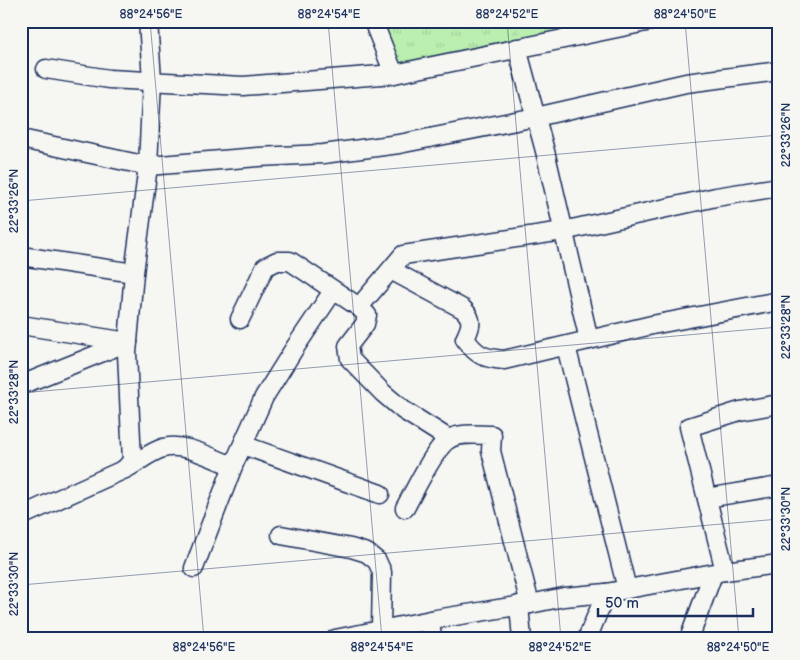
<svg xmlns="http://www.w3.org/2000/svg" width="800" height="660" font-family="'Balsamiq Sans',sans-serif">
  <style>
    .grass { fill: url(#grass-tufts); stroke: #6b8f87 }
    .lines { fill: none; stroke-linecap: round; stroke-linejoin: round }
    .street-casing { stroke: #1b2f5e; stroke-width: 21 }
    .street { stroke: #f6f6f2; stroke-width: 18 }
    .ticks { fill: none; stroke: #1b2f5e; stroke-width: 1; stroke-opacity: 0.45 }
    .neatline { fill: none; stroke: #1b2f5e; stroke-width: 2 }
    .ticks-label { font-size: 12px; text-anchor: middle; fill: #1b2f5e }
  </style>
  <defs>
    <pattern id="grass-tufts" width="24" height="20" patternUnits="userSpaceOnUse" patternTransform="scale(1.25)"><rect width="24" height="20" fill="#bbefb0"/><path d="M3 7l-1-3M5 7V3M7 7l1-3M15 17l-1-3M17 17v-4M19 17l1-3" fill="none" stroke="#a0cd9a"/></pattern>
  </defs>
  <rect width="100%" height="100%" fill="#f6f6f2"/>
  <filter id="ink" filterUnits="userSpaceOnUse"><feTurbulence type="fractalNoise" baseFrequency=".02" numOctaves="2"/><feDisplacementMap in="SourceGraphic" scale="10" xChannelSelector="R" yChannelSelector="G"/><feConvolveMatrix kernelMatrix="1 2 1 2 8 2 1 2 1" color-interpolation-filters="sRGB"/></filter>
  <g filter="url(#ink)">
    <polygon class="grass" points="381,21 622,21 401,70"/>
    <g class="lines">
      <defs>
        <g id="street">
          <polyline points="373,21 394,74"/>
          <polyline points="517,48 545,151 589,340"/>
          <polyline points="46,69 109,79 243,86 394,74 651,21"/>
          <polyline points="21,139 148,166 258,157 323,154 399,144 536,117 686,83 779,71"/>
          <polyline points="21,256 134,273"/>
          <path d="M391 270 463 309C474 320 471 326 465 339 477 356 484 358 504 360L652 325 779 301"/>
          <polyline points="359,307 403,255 563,231 716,197 779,187"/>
          <polyline points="240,319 265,267 277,261 290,261 359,307 367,315 365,324 348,346 350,359 383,393 403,410 449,439"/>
          <polyline points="21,325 128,342"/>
          <polyline points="566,346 627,589"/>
          <polyline points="21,385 128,342"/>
          <polyline points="243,445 380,494"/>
          <path d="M125 469C137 463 150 452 163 448 185 442 213 459 233 466"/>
          <polyline points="707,498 779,486"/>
          <path d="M405 508C414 492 435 447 449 439 461 432 479 435 492 435L491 451 530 604"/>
          <polyline points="21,516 125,469 132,461 127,353 134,273 148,166 152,80 148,21"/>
          <polyline points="281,535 351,548 367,553 377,561 382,572 381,630"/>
          <polyline points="194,568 233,466 264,397 294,349 333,291"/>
          <polyline points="725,571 689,427 740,411 779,404"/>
          <polyline points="519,605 522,639"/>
          <polyline points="430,620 432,639"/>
          <polyline points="335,639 436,619 530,604 564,597 606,593 725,571 779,564"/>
          <polyline points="587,639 606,593"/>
          <polyline points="689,639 713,574"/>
        </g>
      </defs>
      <use href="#street" class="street-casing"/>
      <use href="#street" class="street"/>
    </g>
  </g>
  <path class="ticks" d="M150 21 204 639M328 21 382 639M507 21 561 639M685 21 739 639M21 201 779 135M21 393 779 327M21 583 26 639M21 585 779 519"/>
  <rect width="800" height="660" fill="none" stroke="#f6f6f2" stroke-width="55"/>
  <path d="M598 608v8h155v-8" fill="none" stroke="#1b2f5e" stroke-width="2.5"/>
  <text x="605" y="608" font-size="15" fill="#1b2f5e" stroke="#f6f6f2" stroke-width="4" paint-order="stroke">50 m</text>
  <rect x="28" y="28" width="744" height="604" class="neatline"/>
  <g class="ticks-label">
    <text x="151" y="18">88°24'56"E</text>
    <text x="329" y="18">88°24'54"E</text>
    <text x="507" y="18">88°24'52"E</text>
    <text x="685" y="18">88°24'50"E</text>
    <text transform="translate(786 135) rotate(-90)" y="4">22°33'26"N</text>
    <text transform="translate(14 201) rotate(-90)" y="4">22°33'26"N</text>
    <text transform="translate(786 327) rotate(-90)" y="4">22°33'28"N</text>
    <text transform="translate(14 392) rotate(-90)" y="4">22°33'28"N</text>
    <text transform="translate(786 519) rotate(-90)" y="4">22°33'30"N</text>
    <text transform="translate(14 584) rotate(-90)" y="4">22°33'30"N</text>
    <text x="204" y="651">88°24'56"E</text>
    <text x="382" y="651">88°24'54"E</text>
    <text x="560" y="651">88°24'52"E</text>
    <text x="738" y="651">88°24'50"E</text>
  </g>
</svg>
